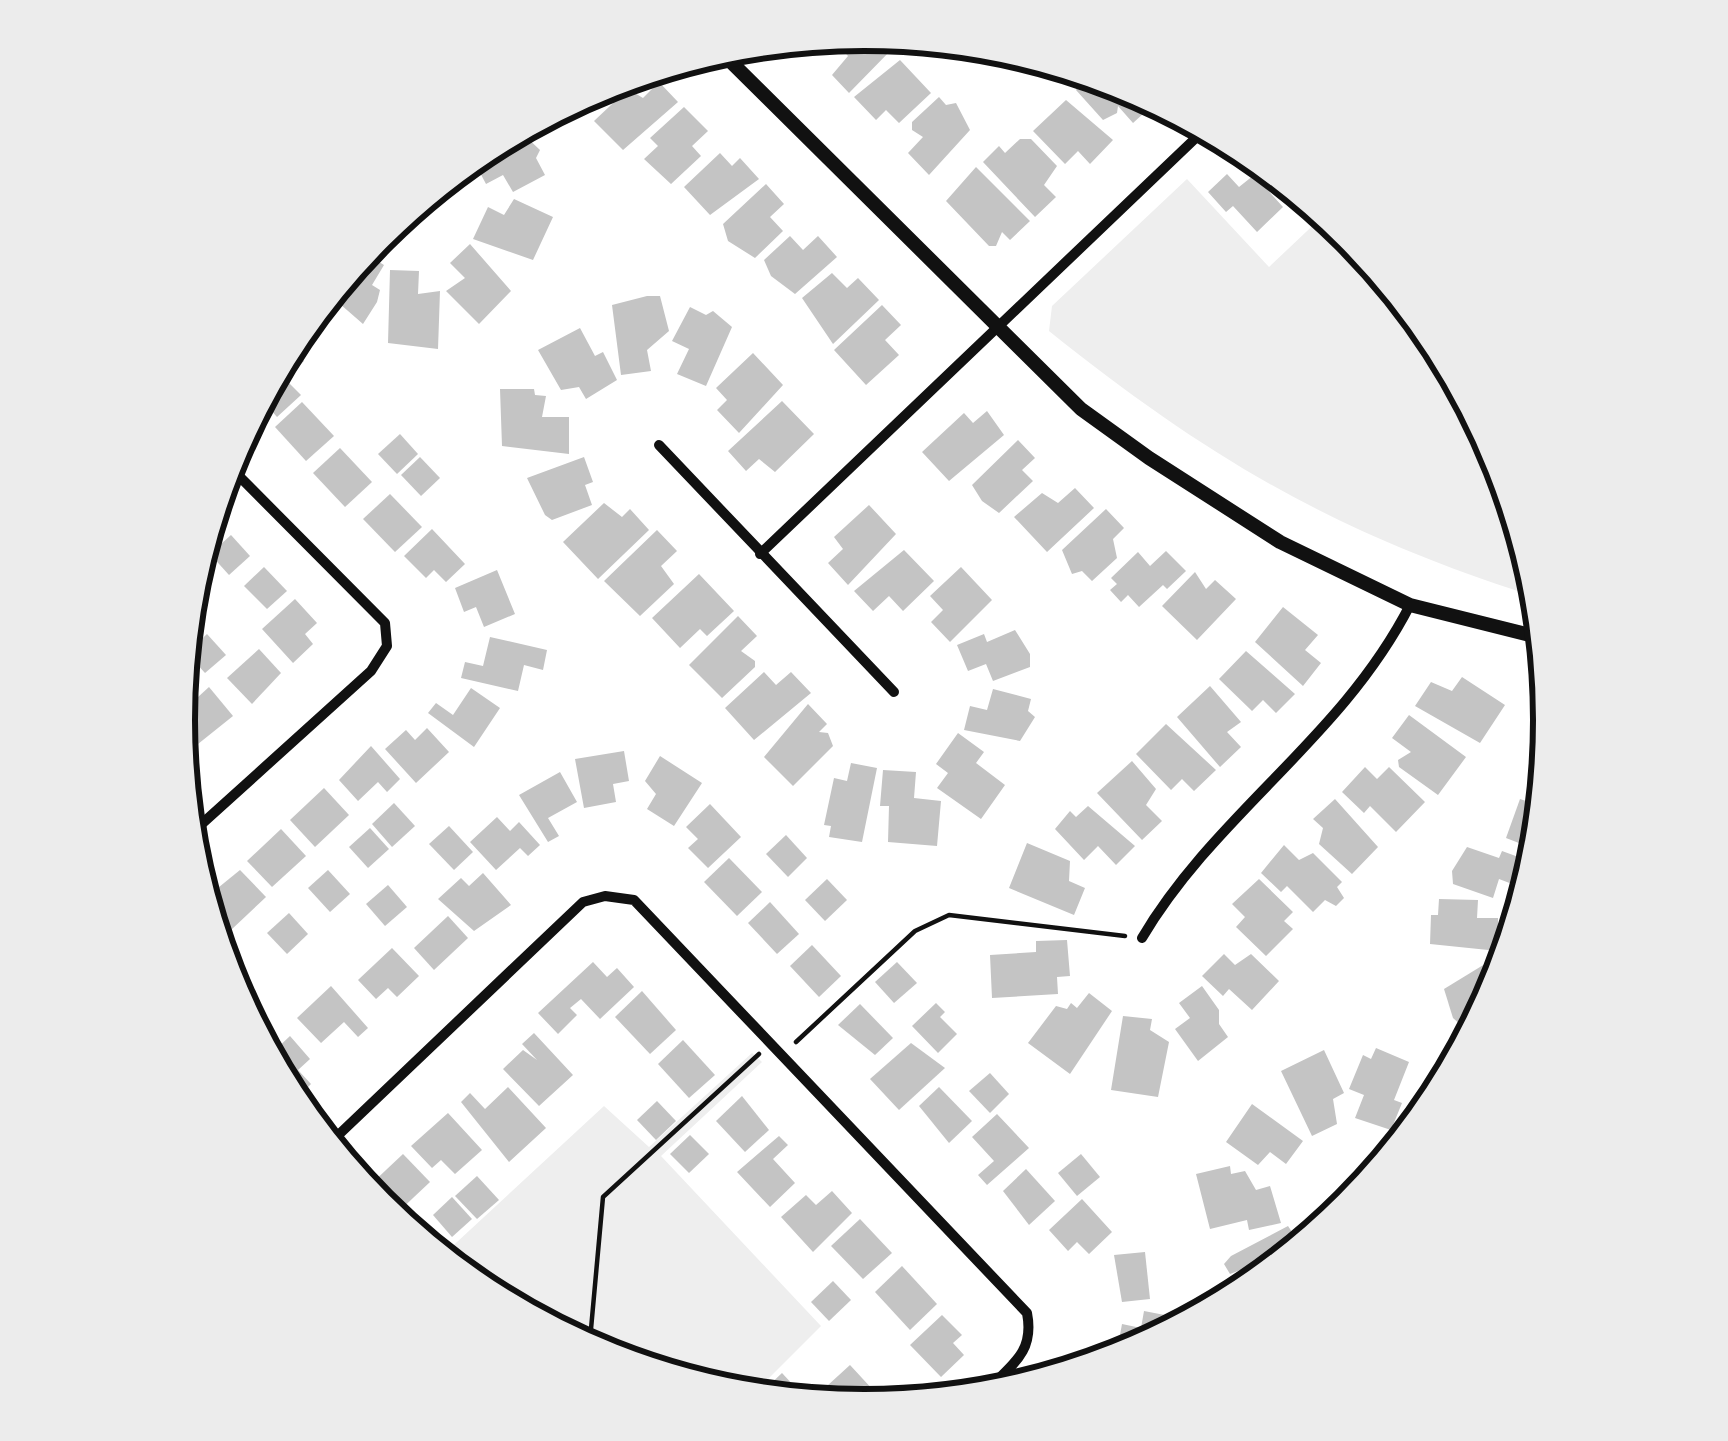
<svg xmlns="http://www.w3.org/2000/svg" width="1728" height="1441" font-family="Roboto,sans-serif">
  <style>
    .green { fill: #eee }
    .building { fill: #c4c4c4 }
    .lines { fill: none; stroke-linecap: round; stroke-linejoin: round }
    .path { stroke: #111; stroke-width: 4.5 }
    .minor { stroke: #111; stroke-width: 10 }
    .tertiary { stroke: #111; stroke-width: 14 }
    .rim { fill: none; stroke: #111; stroke-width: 6 }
  </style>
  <rect width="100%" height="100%" fill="#fff"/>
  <g class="green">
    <path d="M1187 179 1269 267 1325 214 1353 233 1502 457 1530 595C1334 532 1209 459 1049 331L1052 306Z"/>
    <polygon points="752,1053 762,1062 661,1156 821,1326 757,1390 599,1358 444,1254 604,1106 649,1147"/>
  </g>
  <g class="building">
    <polygon points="865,30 887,34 893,48 849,93 832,75 848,56 835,42"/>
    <polygon points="900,60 931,93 899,123 886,110 876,120 854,97"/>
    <polygon points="1085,74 1123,82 1155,103 1133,123 1118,106 1117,113 1103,120 1076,90"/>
    <polygon points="625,77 591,110 578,97 600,82"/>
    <polygon points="659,82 678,102 623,150 594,121 628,89 643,98"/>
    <polygon points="939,97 946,105 956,103 970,130 929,175 908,153 923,137 912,130 912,122"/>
    <polygon points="1066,100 1113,140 1090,164 1078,151 1065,164 1033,131"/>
    <polygon points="684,107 708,131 692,146 701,156 671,184 644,159 658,146 650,138"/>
    <polygon points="523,134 540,150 536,158 545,175 513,192 503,175 486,184 476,165"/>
    <polygon points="1020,139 1031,139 1057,166 1044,185 1056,197 1035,217 983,162 999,146 1005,153"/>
    <polygon points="720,153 732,166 740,158 759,179 710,215 684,187"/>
    <polygon points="976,167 1030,221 1010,240 1002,232 996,246 989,246 946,201"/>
    <polygon points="1227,174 1239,187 1254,175 1283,207 1257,232 1233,206 1226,212 1208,192"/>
    <polygon points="766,184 784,204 770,217 783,231 755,258 728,241 723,224"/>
    <polygon points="514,199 553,217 533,260 473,239 488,207 504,215"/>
    <polygon points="790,236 803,250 818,236 837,257 795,294 771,276 764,260"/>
    <polygon points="470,244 511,291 479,324 446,291 465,278 450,263"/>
    <polygon points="363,252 384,265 372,285 380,290 377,302 363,324 332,297"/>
    <polygon points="390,270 419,271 418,294 440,291 438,349 388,343"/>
    <polygon points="832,273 847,288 858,278 879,300 833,344 802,298"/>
    <polygon points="647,296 660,296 669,331 647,350 651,371 621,375 612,305"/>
    <polygon points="882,305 901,325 885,340 899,355 866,385 834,350"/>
    <polygon points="690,307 706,315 713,311 732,327 706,386 677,374 689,349 672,341"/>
    <polygon points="580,328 595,356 603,352 617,380 586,399 579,387 561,390 538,350"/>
    <polygon points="296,352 304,361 285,379 301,395 277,417 263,401"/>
    <polygon points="753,353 783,385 739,433 717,410 727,400 716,388"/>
    <polygon points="500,389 534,389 535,395 546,396 542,417 569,417 569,454 502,446"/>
    <polygon points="782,401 814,434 775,472 759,459 746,471 728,451"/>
    <polygon points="302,402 334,436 306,461 275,427"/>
    <polygon points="987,411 1004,435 949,481 922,452 964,413 973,423"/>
    <polygon points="400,434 418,454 397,474 378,454"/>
    <polygon points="1018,440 1035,458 1022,470 1033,481 999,513 982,501 972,485"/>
    <polygon points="340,448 372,482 345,507 313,473"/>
    <polygon points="420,457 440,478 421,496 401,475"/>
    <polygon points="584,457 593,482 585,485 592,505 552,520 545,515 527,478"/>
    <polygon points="1075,488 1094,508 1047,552 1014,517 1042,493 1058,503"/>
    <polygon points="390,494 422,527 395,552 363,519"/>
    <polygon points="604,503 622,517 630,509 649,530 598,579 563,542"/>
    <polygon points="869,505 896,534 848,585 828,563 843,549 834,537"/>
    <polygon points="1106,509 1124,528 1113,539 1117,558 1092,581 1082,571 1072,574 1062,550"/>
    <polygon points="432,529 465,564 446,582 434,570 426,578 404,556"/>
    <polygon points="657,530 677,551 661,566 674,584 640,616 604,581"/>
    <polygon points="231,535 250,556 229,575 210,554"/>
    <polygon points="904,550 934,581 903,611 889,596 873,611 854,591"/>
    <polygon points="1166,551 1186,571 1167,589 1163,585 1139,607 1128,595 1121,602 1110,590 1117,584 1111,578 1138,552 1150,566"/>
    <polygon points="264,567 287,591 267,609 244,586"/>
    <polygon points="961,567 992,600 950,642 931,622 943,610 930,596"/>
    <polygon points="497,570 515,614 484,627 476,607 464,612 455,588"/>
    <polygon points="1195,572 1206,589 1215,580 1236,599 1197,640 1162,606"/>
    <polygon points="699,574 734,611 707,636 700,629 680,648 652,618"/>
    <polygon points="295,599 317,623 305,634 313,644 293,663 262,629"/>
    <polygon points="1283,607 1318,635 1305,650 1321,663 1303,686 1255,642"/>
    <polygon points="738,616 757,636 741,651 755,661 755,667 722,698 689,665"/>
    <polygon points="1015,630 1030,654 1030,667 993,681 986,664 968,671 957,645 984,634 987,642"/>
    <polygon points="207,634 226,655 205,673 187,653"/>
    <polygon points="490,637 547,650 543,670 524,665 518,691 461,678 465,662 483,666"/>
    <polygon points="259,649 281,673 252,704 227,678"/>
    <polygon points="1246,651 1295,694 1276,713 1263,700 1252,711 1219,679"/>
    <polygon points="764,672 776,685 791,672 811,693 754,740 725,708"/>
    <polygon points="1462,677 1505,705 1480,743 1415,706 1431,682 1452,691"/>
    <polygon points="1210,686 1241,722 1227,732 1241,747 1220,767 1177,717"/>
    <polygon points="209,687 233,716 198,744 175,718"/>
    <polygon points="471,688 500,708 474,747 428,713 436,703 453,715"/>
    <polygon points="993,689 1031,699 1028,711 1035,717 1020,741 964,730 970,706 987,710"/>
    <polygon points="808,704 827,724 819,732 828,733 833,746 793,786 764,757"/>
    <polygon points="1409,715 1466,757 1438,795 1399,767 1398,760 1411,752 1392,738"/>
    <polygon points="1166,724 1216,770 1194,791 1182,779 1171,790 1136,754"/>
    <polygon points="427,728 449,752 416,783 385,749 406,730 415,740"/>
    <polygon points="958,733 984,752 976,763 1005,785 981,819 937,788 948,773 936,764"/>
    <polygon points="371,746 400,779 387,792 378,782 358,801 339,780"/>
    <polygon points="624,751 629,781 613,784 616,802 584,808 575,759"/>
    <polygon points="660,756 702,783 674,826 647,809 656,794 645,781"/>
    <polygon points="1132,761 1156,789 1146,805 1162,821 1142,840 1097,793"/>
    <polygon points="851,763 877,768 862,842 829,837 831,826 824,825 834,778 847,781"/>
    <polygon points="1365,767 1377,779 1389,767 1425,802 1396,832 1370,806 1364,813 1342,792"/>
    <polygon points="883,770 916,772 914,798 941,801 937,846 888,842 889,806 880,806"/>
    <polygon points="560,772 577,802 548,818 559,836 548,842 519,795"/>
    <polygon points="324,788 349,815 315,847 290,820"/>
    <polygon points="1335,799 1378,847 1352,874 1319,844 1323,828 1313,819"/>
    <polygon points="1520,799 1538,805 1529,847 1506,838"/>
    <polygon points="394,803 415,826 392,847 372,824"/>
    <polygon points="710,804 741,837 708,868 688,848 698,839 686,827"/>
    <polygon points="1088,806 1135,846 1116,865 1098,846 1084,860 1055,829 1070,811 1076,817"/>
    <polygon points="497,817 510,831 519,822 540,845 528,856 520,848 496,870 470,842"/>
    <polygon points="449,826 473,852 454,870 429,844"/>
    <polygon points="370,828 389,849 368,868 349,847"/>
    <polygon points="281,829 306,856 272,887 247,861"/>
    <polygon points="786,835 807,858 788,877 766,854"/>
    <polygon points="1027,843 1070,861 1069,881 1085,888 1074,915 1009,888"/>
    <polygon points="1284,845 1299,860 1313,853 1342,882 1337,887 1344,898 1336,906 1325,900 1313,912 1287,886 1281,892 1261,873"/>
    <polygon points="1467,847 1499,858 1502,851 1527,860 1520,887 1499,879 1493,898 1453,884 1452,871"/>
    <polygon points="729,858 762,892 737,916 704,882"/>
    <polygon points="240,870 266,897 231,930 211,909 208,896"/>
    <polygon points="328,870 350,894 330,912 308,888"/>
    <polygon points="483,873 511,905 474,931 438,899 461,878 469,886"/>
    <polygon points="827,879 847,900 825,921 805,900"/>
    <polygon points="1259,879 1293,912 1284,921 1293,929 1266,956 1236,927 1245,917 1232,904"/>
    <polygon points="388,885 407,907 385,926 366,904"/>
    <polygon points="1439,899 1478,900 1477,918 1498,918 1498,951 1430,944 1431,915 1438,915"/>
    <polygon points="770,902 799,934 777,954 748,923"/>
    <polygon points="289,913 308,934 287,954 267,933"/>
    <polygon points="448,916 468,938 434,970 414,948"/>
    <polygon points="214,922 236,948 223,961 221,958"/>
    <polygon points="1067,940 1070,976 1057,977 1058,994 992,998 990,955 1036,952 1036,941"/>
    <polygon points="812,945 841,976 819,997 790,966"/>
    <polygon points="392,948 419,976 397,997 388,988 376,999 358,980"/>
    <polygon points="1224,954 1235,965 1251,954 1279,981 1252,1010 1229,989 1223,996 1202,976"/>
    <polygon points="1498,956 1505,969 1502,985 1479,1019 1463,1027 1453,1018 1444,989"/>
    <polygon points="593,962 607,977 617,968 634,987 600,1019 581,999 570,1008 577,1015 558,1034 538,1013"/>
    <polygon points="897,962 917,983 894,1003 875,982"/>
    <polygon points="232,970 253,992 239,1004 226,984 224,977"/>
    <polygon points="331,986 368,1028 358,1037 344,1022 321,1043 297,1018"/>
    <polygon points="1202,986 1219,1010 1219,1024 1228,1037 1198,1061 1175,1029 1190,1018 1179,1003"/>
    <polygon points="642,991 676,1030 650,1054 615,1017"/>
    <polygon points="1089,993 1112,1011 1070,1074 1028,1043 1056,1006 1067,1009 1071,1003 1077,1008"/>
    <polygon points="936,1003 945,1012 940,1017 957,1034 938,1053 912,1026"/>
    <polygon points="860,1004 893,1038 875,1055 838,1025"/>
    <polygon points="1123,1016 1152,1019 1150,1030 1169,1042 1158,1097 1111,1090"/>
    <polygon points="534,1033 573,1075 539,1106 503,1069 523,1050 537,1060 522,1044"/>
    <polygon points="290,1036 310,1059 298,1070 311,1084 300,1095 272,1053"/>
    <polygon points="683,1040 715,1075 689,1098 658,1064"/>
    <polygon points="911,1043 945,1068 899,1110 870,1079"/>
    <polygon points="1376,1048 1409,1062 1394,1100 1402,1103 1391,1130 1355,1118 1364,1095 1349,1089 1363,1055 1371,1059"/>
    <polygon points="1324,1050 1344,1093 1333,1099 1337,1124 1312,1136 1281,1071"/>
    <polygon points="990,1073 1009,1094 990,1113 969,1091"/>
    <polygon points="508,1087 546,1128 509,1162 461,1102 470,1093 485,1109"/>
    <polygon points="939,1087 972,1121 949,1143 919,1106"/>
    <polygon points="742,1096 769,1130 745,1152 716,1121"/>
    <polygon points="657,1101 676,1121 656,1140 637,1120"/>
    <polygon points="1252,1104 1303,1141 1286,1164 1270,1152 1258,1165 1226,1142"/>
    <polygon points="448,1113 482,1150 455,1174 441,1160 432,1168 411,1146"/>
    <polygon points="997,1114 1029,1148 987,1185 978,1175 994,1161 972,1137"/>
    <polygon points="690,1135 709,1154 689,1173 670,1154"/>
    <polygon points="779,1136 788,1145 773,1159 795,1183 770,1207 737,1172"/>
    <polygon points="403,1154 430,1182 396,1214 369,1186"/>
    <polygon points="1081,1154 1100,1177 1077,1196 1058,1173"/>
    <polygon points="1230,1166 1231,1174 1245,1171 1256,1190 1270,1186 1281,1223 1249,1230 1247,1220 1210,1229 1196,1174"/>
    <polygon points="1026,1169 1055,1201 1029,1225 1003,1191"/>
    <polygon points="477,1176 499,1200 477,1219 455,1196"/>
    <polygon points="832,1191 852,1213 813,1252 781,1217 806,1195 816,1205"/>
    <polygon points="452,1197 472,1219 452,1237 433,1215"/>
    <polygon points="1082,1199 1112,1232 1089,1254 1077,1242 1068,1251 1049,1230"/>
    <polygon points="860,1219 892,1253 863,1279 831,1246"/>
    <polygon points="1288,1226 1300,1244 1249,1278 1243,1269 1230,1274 1224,1264 1231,1256"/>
    <polygon points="1145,1252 1150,1299 1122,1302 1114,1255"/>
    <polygon points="902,1266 937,1304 910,1330 875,1292"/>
    <polygon points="833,1281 851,1300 829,1321 811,1302"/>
    <polygon points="1144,1311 1175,1317 1172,1329 1128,1359 1116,1357 1122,1324 1141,1328"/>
    <polygon points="942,1315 962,1335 953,1343 964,1355 941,1377 910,1345"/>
    <polygon points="850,1365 874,1391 887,1406 872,1409 863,1400 853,1409 823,1403 816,1396"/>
    <polygon points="782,1373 807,1400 763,1391"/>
  </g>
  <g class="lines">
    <g class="path">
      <polyline points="796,1042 915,931 949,915 1125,936"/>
      <polyline points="589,1351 603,1197 759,1054"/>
    </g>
    <g class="minor">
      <polyline points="659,445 894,692"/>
      <polyline points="760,554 1202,132"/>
      <polyline points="195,830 371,671 387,646 385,623 225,462"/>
      <path d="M1142 938C1216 813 1342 738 1410 605"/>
      <path d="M331 1142 583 902 605 896 634 900 1027 1313C1034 1349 1016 1362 991 1386"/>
      <polyline points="1352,1181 1362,1193"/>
    </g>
    <polyline class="tertiary" points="726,57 1081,409 1149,458 1280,542 1410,605 1538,637"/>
  </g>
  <path d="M0 0H1728V1441H0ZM195 720a669 669 0 1 1 1338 0a669 669 0 1 1-1338 0Z" fill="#ececec" fill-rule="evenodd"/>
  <path class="rim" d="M195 720a669 669 0 1 1 1338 0a669 669 0 1 1-1338 0Z"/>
</svg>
